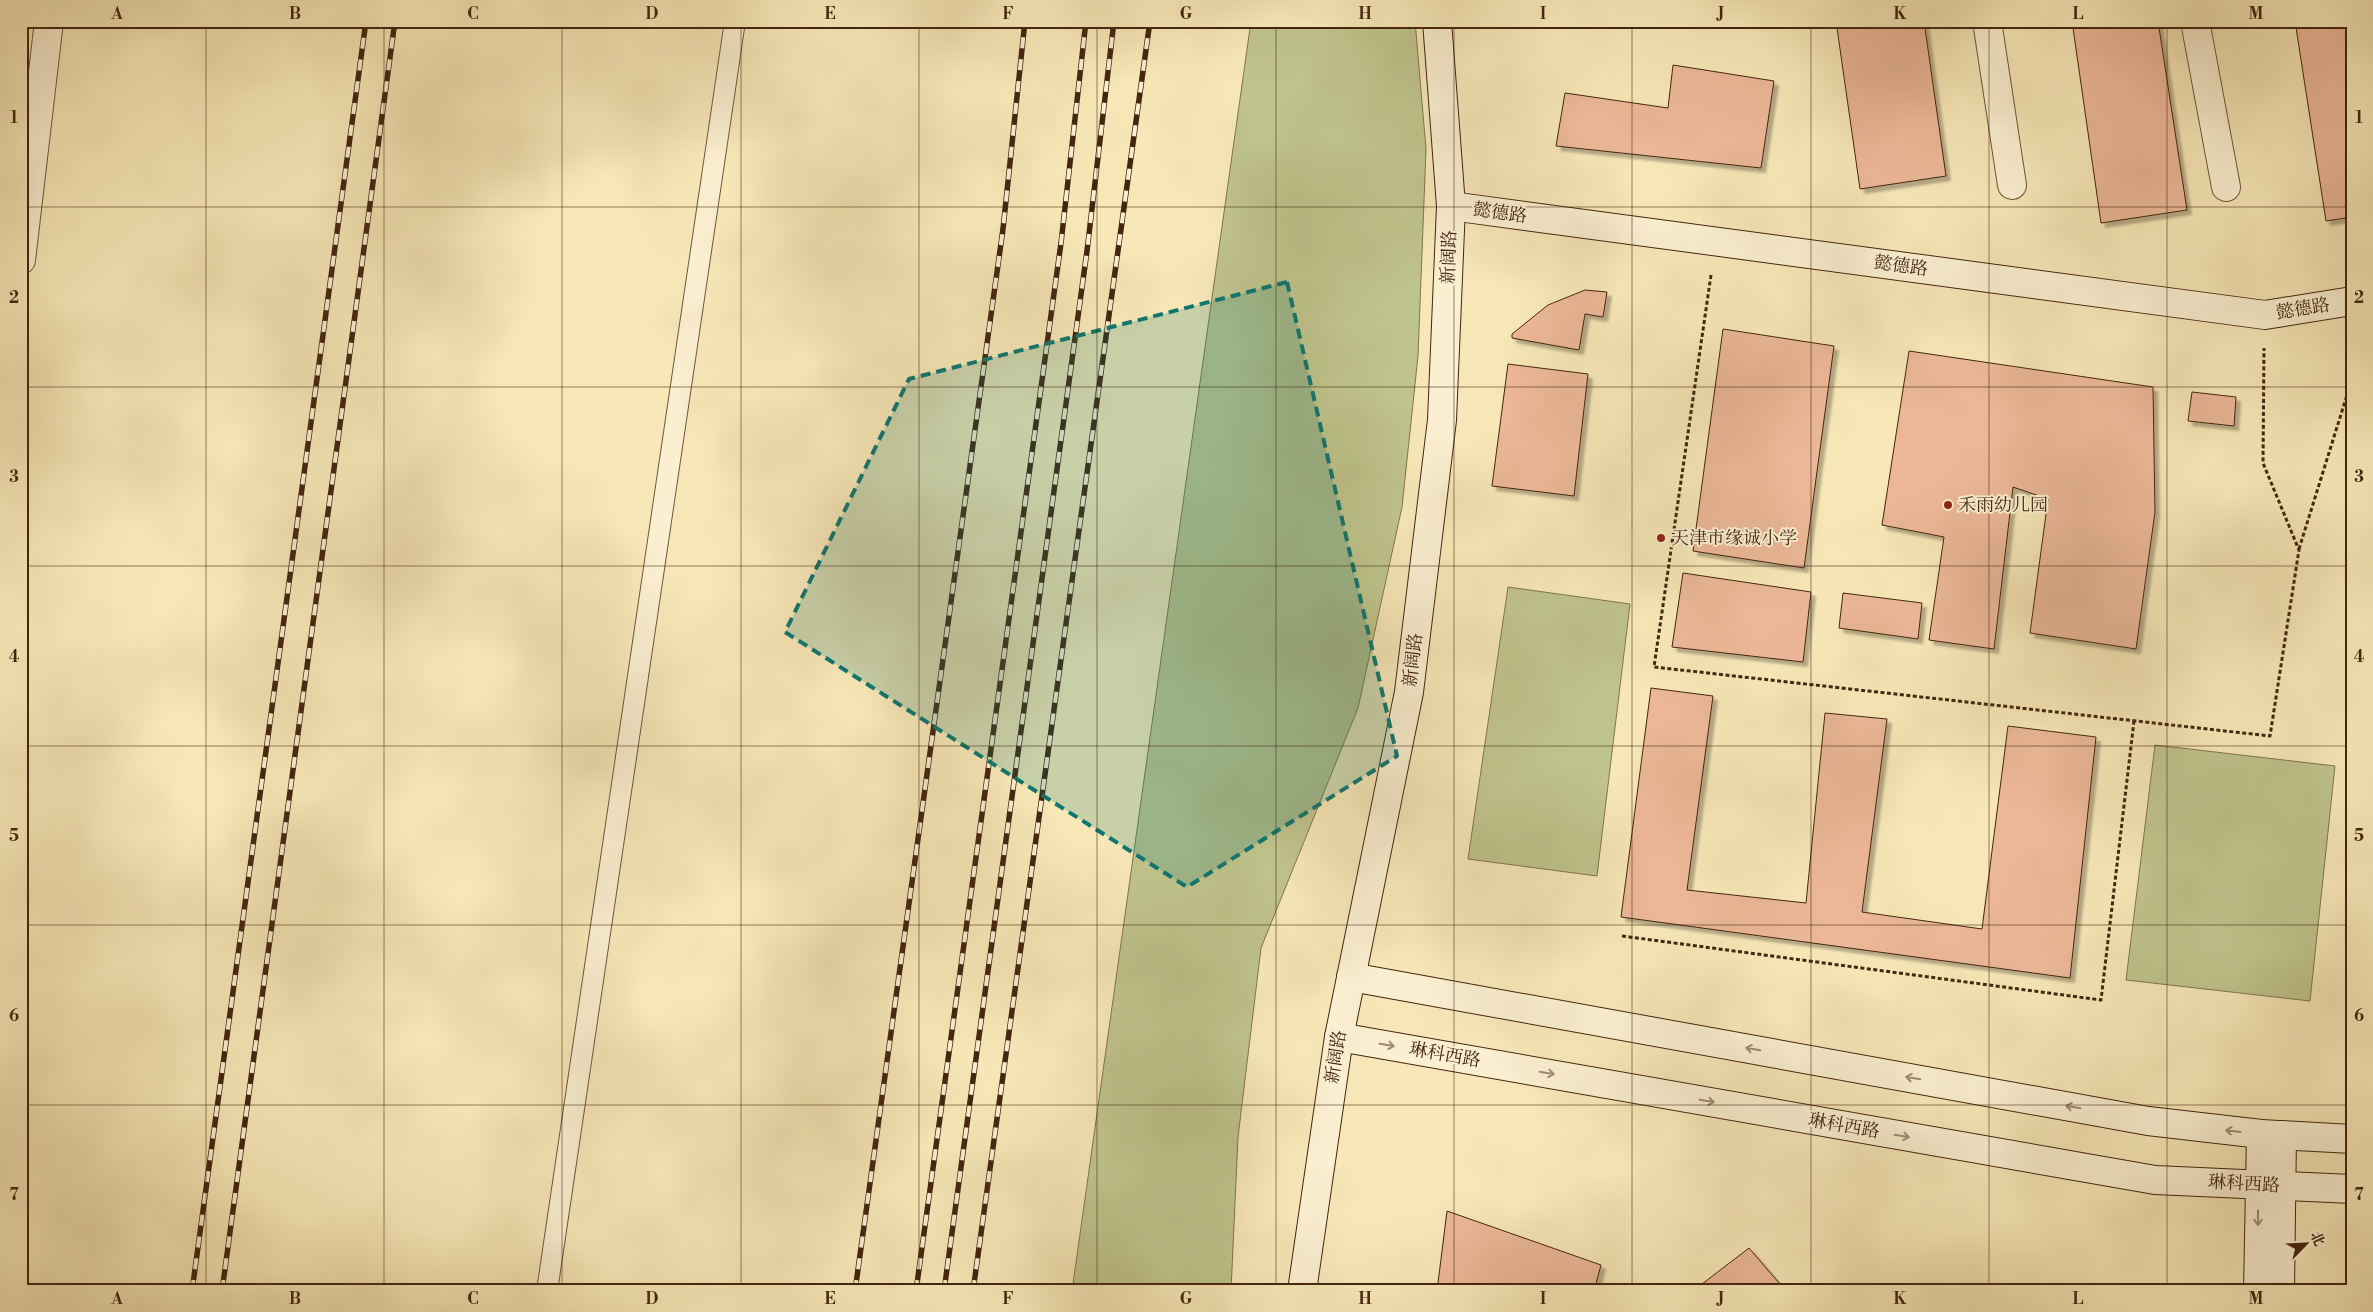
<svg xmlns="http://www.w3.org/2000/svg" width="2373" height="1312" font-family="'Libre Bodoni','Noto Serif SC',serif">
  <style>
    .green { fill: #bfc48c; stroke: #82744e }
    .building { fill: #ebb798; stroke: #44250f; filter: url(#shadow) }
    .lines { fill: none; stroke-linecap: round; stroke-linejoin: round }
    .lane-casing { stroke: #715639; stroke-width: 22 }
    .street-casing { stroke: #715639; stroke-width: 30 }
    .secondary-casing { stroke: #44250f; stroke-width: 30 }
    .path { stroke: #44250f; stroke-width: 3; stroke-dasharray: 4 2.5; stroke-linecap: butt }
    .lane { stroke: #faefd0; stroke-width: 20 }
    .street { stroke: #faefd0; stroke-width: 28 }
    .secondary { stroke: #faefd0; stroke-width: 28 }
    .rail-casing { stroke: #44250f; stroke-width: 5.5 }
    .rail { stroke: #faefd0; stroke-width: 4; stroke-dasharray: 11; stroke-linecap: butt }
    .oneway { stroke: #9f8a70 }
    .marked { fill: #0f766e; fill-opacity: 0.2; stroke: #0f766e; stroke-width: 4; stroke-dasharray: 10 6; stroke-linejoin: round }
    .grid { fill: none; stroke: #44250f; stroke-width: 1; stroke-opacity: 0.55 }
    .poi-dot { fill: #8f2418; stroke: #faefd0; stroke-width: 2 }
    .labels { text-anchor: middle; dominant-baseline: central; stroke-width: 4; stroke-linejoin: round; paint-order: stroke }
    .street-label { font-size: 18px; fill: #44250f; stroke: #faefd0 }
    .poi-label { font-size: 18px; fill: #44250f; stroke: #faefd0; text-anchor: start }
    .neatline { fill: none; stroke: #44250f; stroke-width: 2 }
    .grid-label { font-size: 16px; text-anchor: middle; font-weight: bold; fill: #44250f }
  </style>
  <defs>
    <filter id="shadow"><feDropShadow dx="4.5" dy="4.5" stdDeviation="1" flood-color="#0004"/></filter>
  </defs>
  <rect width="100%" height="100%" fill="#f7e7b7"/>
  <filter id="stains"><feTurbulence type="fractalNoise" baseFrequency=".004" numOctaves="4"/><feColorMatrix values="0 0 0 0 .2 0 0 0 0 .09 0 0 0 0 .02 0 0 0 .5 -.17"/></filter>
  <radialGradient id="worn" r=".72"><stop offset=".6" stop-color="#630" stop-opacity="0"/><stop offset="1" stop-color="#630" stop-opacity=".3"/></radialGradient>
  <g class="green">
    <polygon points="1251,21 1415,21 1426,149 1418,356 1402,507 1358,708 1261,948 1238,1137 1231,1291 1072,1291"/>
    <polygon points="1508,587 1630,604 1597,876 1468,859"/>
    <polygon points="2155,745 2335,766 2310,1001 2126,980"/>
  </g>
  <g class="building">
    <polygon points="1836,21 1924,21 1946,176 1860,189"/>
    <polygon points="2072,21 2158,21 2187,210 2101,223"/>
    <polygon points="2295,21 2352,21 2352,217 2326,221"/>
    <polygon points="1673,65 1774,81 1761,168 1556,146 1565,93 1668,108"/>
    <polygon points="1585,290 1607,292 1603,317 1585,314 1579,350 1512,338 1512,334 1548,305"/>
    <polygon points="1723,329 1834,346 1804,568 1693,551"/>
    <polygon points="1909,351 2153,387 2155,512 2136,649 2030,633 2048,499 2013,487 1994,649 1929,640 1944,537 1882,525"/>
    <polygon points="1508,364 1588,374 1574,496 1492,486"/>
    <polygon points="2192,392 2236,397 2234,426 2188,421"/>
    <polygon points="1683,573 1811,592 1803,662 1672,647"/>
    <polygon points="1843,593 1922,603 1918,639 1839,628"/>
    <polygon points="1651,688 1713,696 1687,890 1806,903 1825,713 1887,719 1862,912 1982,929 2008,726 2096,737 2070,978 1621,917"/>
    <polygon points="1447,1211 1601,1265 1594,1291 1437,1291"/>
    <polygon points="1749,1248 1786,1291 1693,1291"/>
  </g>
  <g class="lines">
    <defs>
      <polyline id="lane" points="547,1291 735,21"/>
      <g id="street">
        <polyline points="1987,21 2012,185"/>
        <polyline points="2195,21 2226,187"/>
        <polyline points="21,260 49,21"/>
      </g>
      <g id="secondary">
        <polyline points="1451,206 2265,315 2352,301"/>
        <polyline points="1351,977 2148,1121 2261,1134 2352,1139"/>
        <polyline points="1339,1037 2155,1180 2352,1189"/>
        <polyline points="1302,1291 1339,1037 1409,692 1442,420 1451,206 1437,21"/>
        <polyline points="2258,1291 2261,1134"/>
        <polyline points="2280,1291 2282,1135"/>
      </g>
    </defs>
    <use href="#lane" class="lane-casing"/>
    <use href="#street" class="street-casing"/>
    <use href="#secondary" class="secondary-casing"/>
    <g class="path">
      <polyline points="1711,275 1654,667 2270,736 2299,550 2263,463 2264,348"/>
      <polyline points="2299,549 2352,379"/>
      <polyline points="1622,936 2101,1000 2134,721"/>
    </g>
    <use href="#lane" class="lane"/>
    <use href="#street" class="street"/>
    <use href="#secondary" class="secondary"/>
    <defs>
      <g id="rail">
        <polyline points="192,1291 366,21"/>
        <polyline points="222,1291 395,21"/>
        <polyline points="855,1291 1003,229 1025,21"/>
        <polyline points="916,1291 1061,243 1086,21"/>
        <polyline points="944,1291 1087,251 1114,21"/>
        <polyline points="973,1291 1150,21"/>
      </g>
    </defs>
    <use href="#rail" class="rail-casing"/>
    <use href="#rail" class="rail"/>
  </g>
  <defs><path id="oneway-shaft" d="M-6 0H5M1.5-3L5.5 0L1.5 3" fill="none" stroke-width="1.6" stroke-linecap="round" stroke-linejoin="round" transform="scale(1.25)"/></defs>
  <g class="oneway">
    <use href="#oneway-shaft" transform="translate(1387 1045) rotate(10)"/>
    <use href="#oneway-shaft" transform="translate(1753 1049) rotate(-170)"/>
    <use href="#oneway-shaft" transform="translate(1547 1073) rotate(10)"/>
    <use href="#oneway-shaft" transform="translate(1913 1078) rotate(-170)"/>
    <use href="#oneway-shaft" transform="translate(1707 1101) rotate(10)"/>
    <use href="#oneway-shaft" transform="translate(2073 1107) rotate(-170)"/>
    <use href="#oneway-shaft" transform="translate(2233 1131) rotate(-173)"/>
    <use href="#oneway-shaft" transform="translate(1902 1136) rotate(10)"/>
    <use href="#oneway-shaft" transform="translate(2258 1218) rotate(90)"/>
  </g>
  <path class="marked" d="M1287 282 1397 756 1187 887 785 632 909 379Z"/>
  <path class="grid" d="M206 21V1291M384 21V1291M562 21V1291M741 21V1291M919 21V1291M1097 21V1291M1276 21V1291M1454 21V1291M1632 21V1291M1811 21V1291M1989 21V1291M2167 21V1291M21 207H2352M21 387H2352M21 566H2352M21 746H2352M21 925H2352M21 1105H2352"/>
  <g class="poi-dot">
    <circle cx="1948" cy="505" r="5"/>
    <circle cx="1661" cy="538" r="5"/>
  </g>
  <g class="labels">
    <g class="street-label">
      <text transform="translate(1500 213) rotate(8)">懿德路</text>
      <text transform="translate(1449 257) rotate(-88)">新阔路</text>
      <text transform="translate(1901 266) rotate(8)">懿德路</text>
      <text transform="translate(2303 309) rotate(-9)">懿德路</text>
      <text transform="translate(1413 660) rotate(-83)">新阔路</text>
      <text transform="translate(1445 1055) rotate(10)">琳科西路</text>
      <text transform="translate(1336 1057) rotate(-81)">新阔路</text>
      <text transform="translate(1844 1126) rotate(10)">琳科西路</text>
      <text transform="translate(2244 1184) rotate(3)">琳科西路</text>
    </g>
    <g class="poi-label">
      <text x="1958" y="505">禾雨幼儿园</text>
      <text x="1671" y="538">天津市缘诚小学</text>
    </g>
  </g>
  <rect width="2373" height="1312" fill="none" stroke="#f7e7b7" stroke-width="55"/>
  <g transform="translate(2306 1244) rotate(66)" stroke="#faefd0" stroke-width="4" paint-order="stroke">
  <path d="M0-4L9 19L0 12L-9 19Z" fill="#44250f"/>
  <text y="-8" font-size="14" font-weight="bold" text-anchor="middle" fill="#44250f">北</text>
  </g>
  <rect x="28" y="28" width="2318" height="1256" class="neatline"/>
  <g class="grid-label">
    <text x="117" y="19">A</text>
    <text x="295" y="19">B</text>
    <text x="473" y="19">C</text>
    <text x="652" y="19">D</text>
    <text x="830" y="19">E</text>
    <text x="1008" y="19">F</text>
    <text x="1186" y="19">G</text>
    <text x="1365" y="19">H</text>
    <text x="1543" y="19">I</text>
    <text x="1721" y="19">J</text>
    <text x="1900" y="19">K</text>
    <text x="2078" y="19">L</text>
    <text x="2256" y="19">M</text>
    <text x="14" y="123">1</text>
    <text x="2359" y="123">1</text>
    <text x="14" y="303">2</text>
    <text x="2359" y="303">2</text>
    <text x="14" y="482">3</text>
    <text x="2359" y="482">3</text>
    <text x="14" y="662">4</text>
    <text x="2359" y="662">4</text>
    <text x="14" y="841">5</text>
    <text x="2359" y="841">5</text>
    <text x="14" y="1021">6</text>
    <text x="2359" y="1021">6</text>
    <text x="14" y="1200">7</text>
    <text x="2359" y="1200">7</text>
    <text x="117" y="1304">A</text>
    <text x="295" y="1304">B</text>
    <text x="473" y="1304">C</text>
    <text x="652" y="1304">D</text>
    <text x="830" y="1304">E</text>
    <text x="1008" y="1304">F</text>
    <text x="1186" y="1304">G</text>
    <text x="1365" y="1304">H</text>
    <text x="1543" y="1304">I</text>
    <text x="1721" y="1304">J</text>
    <text x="1900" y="1304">K</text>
    <text x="2078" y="1304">L</text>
    <text x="2256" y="1304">M</text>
  </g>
  <rect width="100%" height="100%" filter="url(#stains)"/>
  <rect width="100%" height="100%" fill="url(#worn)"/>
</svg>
